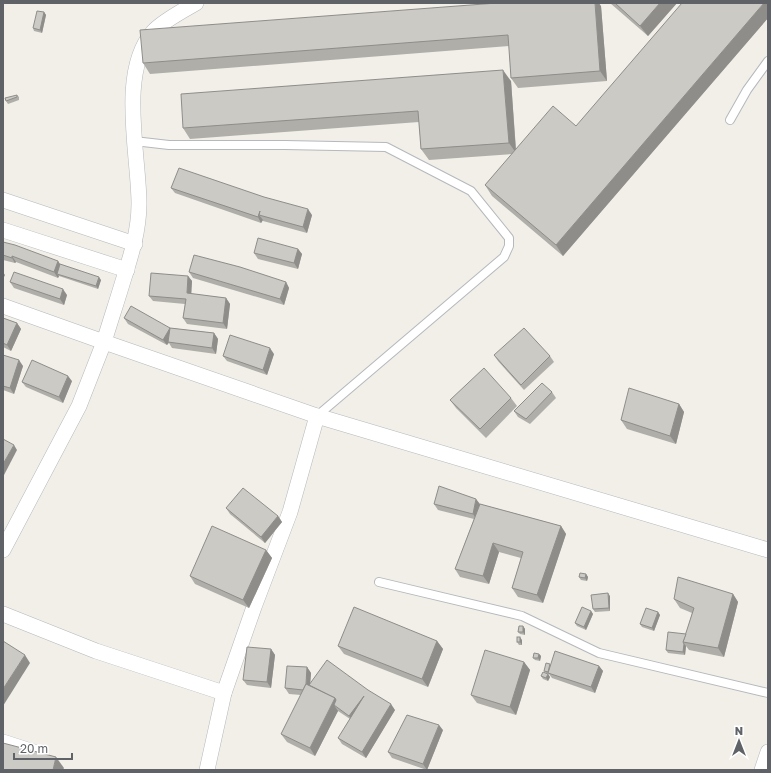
<svg xmlns="http://www.w3.org/2000/svg" width="771" height="773" font-family="'Golos Text',sans-serif">
  <style>
    .lines { fill: none; stroke-linecap: round; stroke-linejoin: round }
    .lane-casing { stroke: #b5b8bc; stroke-width: 10 }
    .street-casing { stroke: #b5b8bc; stroke-width: 16 }
    .lane { stroke: #fff; stroke-width: 8 }
    .street { stroke: #fff; stroke-width: 15 }
    .wall { fill: #afaea9 }
    .shaded-wall { fill: #8f8d8a }
    .building { fill: #cccac5; stroke: #8f8d8a }
  </style>
  <rect width="100%" height="100%" fill="#f1efe8"/>
  <g class="lines">
    <defs>
      <g id="lane">
        <polyline points="730,120 747,90 768,61"/>
        <polyline points="134,141 169,145 285,145 386,147 471,191 509,238 509,246 504,257 317,416"/>
        <polyline points="379,582 522,616 599,653 768,693"/>
      </g>
      <g id="street">
        <polyline points="3,200 135,244"/>
        <polyline points="3,230 127,270"/>
        <path d="M3 306 104 342C110 322 117 301 123 281 131 256 139 230 139 204 139 155 118 72 153 32 161 22 184 10 196 3"/>
        <polyline points="3,550 79,406 104,342 317,416 768,550"/>
        <polyline points="3,614 96,651 224,693"/>
        <polyline points="3,742 40,754"/>
        <polyline points="207,770 224,693 254,607 290,512 317,416"/>
        <polyline points="762,770 768,752"/>
      </g>
    </defs>
    <use href="#lane" class="lane-casing"/>
    <use href="#street" class="street-casing"/>
    <use href="#lane" class="lane"/>
    <use href="#street" class="street"/>
  </g>
  <g class="wall">
    <polygon points="610,3 677,3 648,36"/>
    <polygon points="768,3 768,18 563,256 492,196 485,185 512,154 429,160 421,149 419,122 190,139 183,128 511,81 516,149 576,126"/>
    <polygon points="601,6 607,81 518,88 511,78 509,46 150,74 143,63"/>
    <polygon points="44,12 46,15 42,33 34,31 33,28"/>
    <polygon points="17,95 19,97 19,100 8,104 6,101"/>
    <polygon points="171,188 312,215 307,233 263,221 263,220 261,223 175,193"/>
    <polygon points="3,242 58,261 60,264 101,280 98,289 59,276 58,278 16,262 15,263 3,260"/>
    <polygon points="298,249 302,254 298,269 258,259 254,253"/>
    <polygon points="189,272 286,282 289,288 284,305 193,278"/>
    <polygon points="188,276 192,281 191,294 226,298 230,304 227,329 187,324 183,318 185,304 153,301 149,296"/>
    <polygon points="10,282 67,295 64,305 14,288"/>
    <polygon points="3,318 17,323 21,329 11,351 3,347"/>
    <polygon points="124,318 170,328 214,333 218,339 216,354 172,348 169,343 167,345 128,324"/>
    <polygon points="274,354 267,375 227,361 223,356"/>
    <polygon points="3,355 23,366 14,394 3,390"/>
    <polygon points="494,355 550,356 554,362 524,390 498,361"/>
    <polygon points="72,381 63,403 26,387 22,382"/>
    <polygon points="552,392 556,398 530,424 518,417 514,411"/>
    <polygon points="511,398 517,406 486,438 456,408 450,400"/>
    <polygon points="679,404 684,412 676,444 627,429 621,420"/>
    <polygon points="434,504 480,504 561,526 566,534 543,603 518,597 512,588 521,558 499,552 489,584 460,577 455,569 474,519 438,510"/>
    <polygon points="226,508 278,516 282,522 265,543 230,514"/>
    <polygon points="266,550 272,558 249,608 195,584 190,576"/>
    <polygon points="586,574 588,577 587,581 581,580 579,577"/>
    <polygon points="733,594 738,602 724,657 689,650 686,646 685,655 668,653 666,650 686,634 692,613 680,608 674,599"/>
    <polygon points="610,596 610,611 595,612 593,609"/>
    <polygon points="591,611 593,614 586,630 577,626 575,623"/>
    <polygon points="658,612 660,615 654,631 642,627 640,624"/>
    <polygon points="523,626 525,629 525,635 520,634 518,632"/>
    <polygon points="522,640 522,645 519,645 517,642"/>
    <polygon points="437,641 443,649 428,687 344,654 338,646"/>
    <polygon points="271,649 275,655 271,688 247,685 243,680"/>
    <polygon points="539,654 541,656 540,661 535,660 533,658"/>
    <polygon points="524,662 530,670 516,715 477,703 471,695"/>
    <polygon points="550,665 599,666 603,671 595,693 552,678 549,674 546,673 544,671"/>
    <polygon points="307,667 311,673 310,683 395,710 366,758 342,744 338,738 350,719 338,711 315,756 287,742 281,734 301,695 289,694 285,688"/>
    <polygon points="548,674 550,677 548,681 543,679 541,676"/>
    <polygon points="443,730 427,770 392,758 388,752"/>
  </g>
  <g class="shaded-wall">
    <polygon points="595,3 599,3 601,6 607,81 600,71"/>
    <polygon points="660,3 677,3 648,36 640,26"/>
    <polygon points="764,3 768,3 768,18 563,256 556,245"/>
    <polygon points="44,12 46,15 42,33 40,30"/>
    <polygon points="503,70 511,81 516,153 509,143"/>
    <polygon points="308,209 312,215 307,233 303,227"/>
    <polygon points="260,211 259,215 263,220 261,223 258,217"/>
    <polygon points="298,249 302,254 298,269 294,263"/>
    <polygon points="12,256 16,262 15,263 12,258"/>
    <polygon points="58,261 62,267 57,274 59,276 58,278 54,272"/>
    <polygon points="3,272 5,275 3,279"/>
    <polygon points="188,276 192,281 191,298 187,293"/>
    <polygon points="99,277 101,280 98,289 96,286"/>
    <polygon points="286,282 289,288 284,305 280,299"/>
    <polygon points="63,289 67,295 64,305 60,299"/>
    <polygon points="226,298 230,304 227,329 223,323"/>
    <polygon points="17,323 21,329 11,351 7,345"/>
    <polygon points="170,328 174,333 167,345 163,340"/>
    <polygon points="214,333 218,339 216,354 212,348"/>
    <polygon points="270,348 274,354 267,375 263,370"/>
    <polygon points="19,360 23,366 14,394 10,388"/>
    <polygon points="68,376 72,381 63,403 59,397"/>
    <polygon points="679,404 684,412 676,444 670,436"/>
    <polygon points="14,445 17,450 3,477 3,464"/>
    <polygon points="476,499 480,504 477,520 473,514"/>
    <polygon points="278,516 282,522 265,543 261,537"/>
    <polygon points="561,526 566,534 543,603 537,595"/>
    <polygon points="493,543 499,552 489,584 483,576"/>
    <polygon points="266,550 272,558 249,608 243,600"/>
    <polygon points="586,574 588,577 587,581 585,578"/>
    <polygon points="608,593 610,596 610,611 609,608"/>
    <polygon points="733,594 738,602 724,657 718,648"/>
    <polygon points="591,611 593,614 586,630 584,627"/>
    <polygon points="658,612 660,615 654,631 652,628"/>
    <polygon points="523,626 525,629 525,635 523,632"/>
    <polygon points="520,637 522,640 522,645 520,642"/>
    <polygon points="437,641 443,649 428,687 422,679"/>
    <polygon points="684,644 686,646 685,655 683,652"/>
    <polygon points="271,649 275,655 271,688 267,682"/>
    <polygon points="539,654 541,656 540,661 538,658"/>
    <polygon points="25,655 30,663 3,706 3,689"/>
    <polygon points="524,662 530,670 516,715 510,707"/>
    <polygon points="599,666 603,671 595,693 591,687"/>
    <polygon points="307,667 311,673 310,687 306,690"/>
    <polygon points="548,674 550,677 548,681 546,678"/>
    <polygon points="364,696 353,722 349,716"/>
    <polygon points="335,698 340,706 334,705 338,711 315,756 310,748"/>
    <polygon points="391,704 395,710 366,758 362,752"/>
    <polygon points="439,725 443,730 427,770 423,764"/>
    <polygon points="56,757 64,768 63,770 53,770"/>
  </g>
  <g class="building">
    <polygon points="497,3 595,3 600,71 511,78 508,35 143,63 140,30"/>
    <polygon points="615,3 660,3 640,26"/>
    <polygon points="682,3 764,3 556,245 485,185 553,106 576,126"/>
    <polygon points="37,11 44,12 40,30 33,28"/>
    <polygon points="503,70 509,143 421,149 418,111 183,128 181,94"/>
    <polygon points="17,95 17,97 6,101 5,98"/>
    <polygon points="179,168 264,197 308,209 303,227 259,215 260,211 258,217 171,188"/>
    <polygon points="258,238 298,249 294,263 254,253"/>
    <polygon points="3,242 15,245 58,261 54,272 12,256 12,258 3,255"/>
    <polygon points="194,255 240,267 286,282 280,299 189,272"/>
    <polygon points="60,264 99,277 96,286 57,274"/>
    <polygon points="14,272 63,289 60,299 10,282"/>
    <polygon points="151,273 188,276 187,293 226,298 223,323 183,318 186,299 149,296"/>
    <polygon points="131,306 170,328 163,340 124,318"/>
    <polygon points="3,318 17,323 7,345 3,343"/>
    <polygon points="170,328 214,333 212,348 168,342"/>
    <polygon points="524,328 550,356 521,385 494,355"/>
    <polygon points="230,335 270,348 263,370 223,356"/>
    <polygon points="3,355 19,360 10,388 3,386"/>
    <polygon points="32,360 68,376 59,397 22,382"/>
    <polygon points="484,368 511,398 480,429 450,400"/>
    <polygon points="542,383 552,392 526,419 514,411"/>
    <polygon points="629,388 679,404 670,436 621,420"/>
    <polygon points="3,439 14,445 3,464"/>
    <polygon points="439,486 476,499 473,514 434,504"/>
    <polygon points="243,488 278,516 261,537 226,508"/>
    <polygon points="480,504 561,526 537,595 512,588 523,552 493,543 483,576 455,569"/>
    <polygon points="212,526 266,550 243,600 190,576"/>
    <polygon points="580,573 586,574 585,578 579,577"/>
    <polygon points="678,577 733,594 718,648 683,642 694,608 674,599"/>
    <polygon points="608,593 609,608 593,609 591,595"/>
    <polygon points="354,607 437,641 422,679 338,646"/>
    <polygon points="582,607 591,611 584,627 575,623"/>
    <polygon points="646,608 658,612 652,628 640,624"/>
    <polygon points="519,626 523,626 523,632 518,632"/>
    <polygon points="668,632 686,634 683,642 684,644 683,652 666,650"/>
    <rect x="517" y="637" width="3" height="5"/>
    <polygon points="3,641 25,655 3,689"/>
    <polygon points="247,647 271,649 267,682 243,680"/>
    <polygon points="485,650 524,662 510,707 471,695"/>
    <polygon points="555,651 599,666 591,687 548,673"/>
    <polygon points="534,653 539,654 538,658 533,658"/>
    <polygon points="327,660 368,690 391,704 362,752 338,738 364,696 349,716 334,705 336,700 335,698 309,685"/>
    <polygon points="546,663 550,664 548,672 544,671"/>
    <polygon points="287,666 307,667 306,684 303,690 285,688"/>
    <polygon points="543,672 548,674 546,678 541,676"/>
    <polygon points="306,684 335,698 310,748 281,734"/>
    <polygon points="407,715 439,725 423,764 388,752"/>
    <polygon points="3,743 56,757 53,770 3,770"/>
  </g>
  <rect width="771" height="773" fill="none" stroke="#5f6368" stroke-width="8"/>
  <g transform="translate(739 741)" stroke="#ffffff" stroke-width="3" paint-order="stroke">
  <path d="M0-3L7 15L0 10L-7 15Z" fill="#5f6368"/>
  <text y="-6" font-size="11" font-weight="bold" text-anchor="middle" fill="#5f6368">N</text>
  </g>
  <path d="M14 753v6h58v-6" fill="none" stroke="#5f6368" stroke-width="2"/>
  <text x="20" y="753" font-size="12" fill="#5f6368" stroke="#ffffff" stroke-width="3" paint-order="stroke">20 m</text>
</svg>
